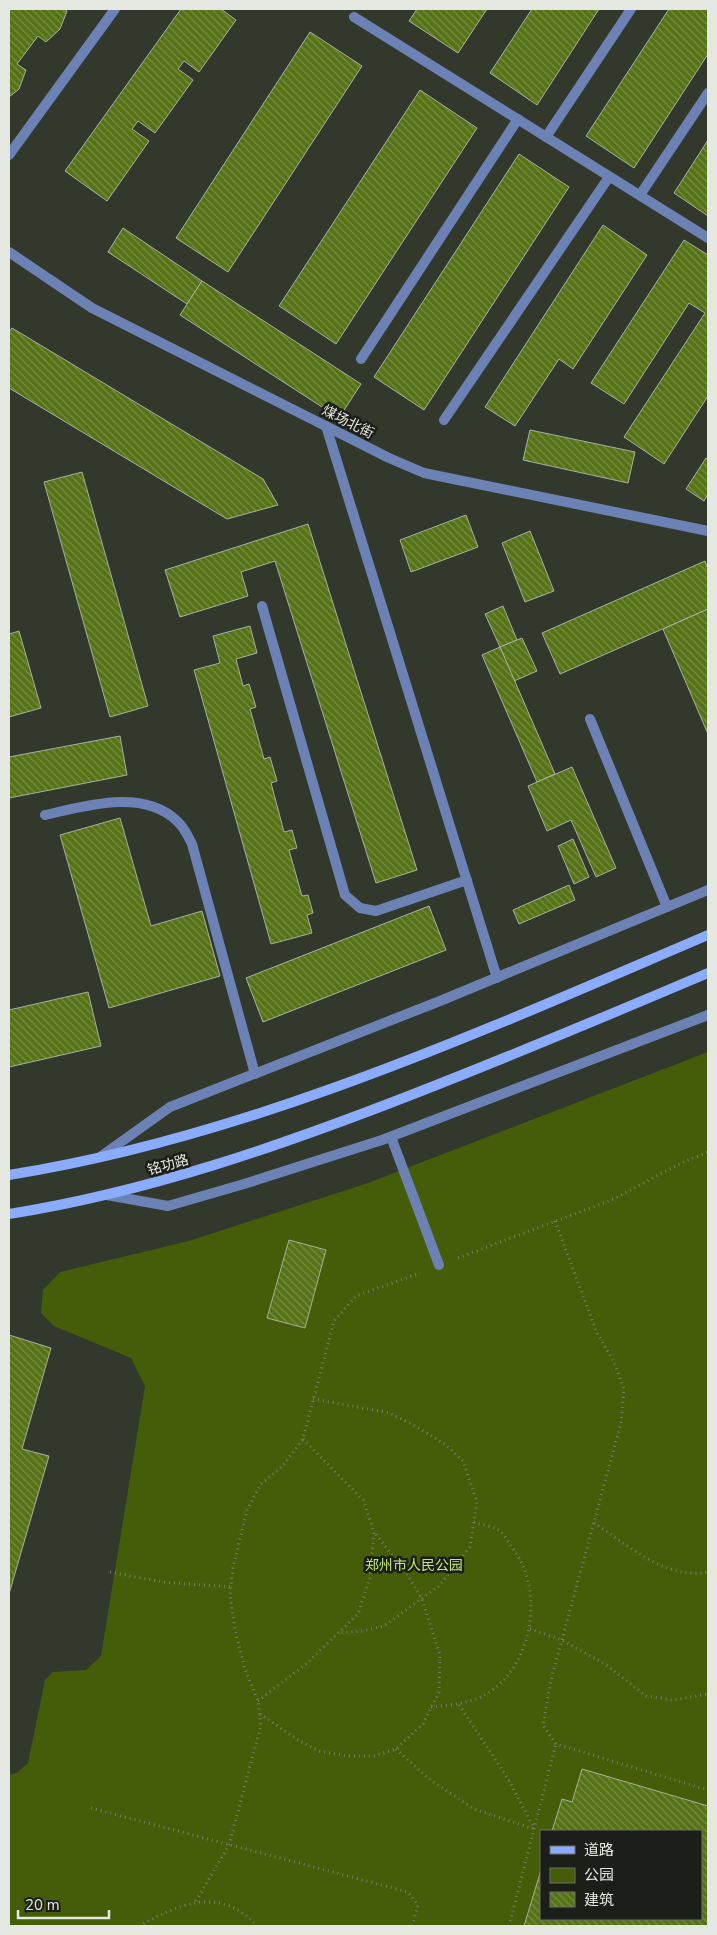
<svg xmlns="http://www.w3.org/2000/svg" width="717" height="1935" font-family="'Nunito Sans','Noto Sans SC',sans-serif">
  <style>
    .park { fill: #455d09; fill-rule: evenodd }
    .building { fill: url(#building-back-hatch); stroke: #aab0a2 }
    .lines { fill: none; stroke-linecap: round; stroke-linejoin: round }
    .path { stroke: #777c72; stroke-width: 3; stroke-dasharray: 1 4; stroke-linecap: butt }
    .lane { stroke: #6d82b4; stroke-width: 10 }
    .street { stroke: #6d82b4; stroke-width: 10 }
    .secondary { stroke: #8babfc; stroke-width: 10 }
    .labels { text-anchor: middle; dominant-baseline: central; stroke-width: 5; stroke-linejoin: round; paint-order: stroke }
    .street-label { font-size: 14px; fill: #e5e8e1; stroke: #1c1e19 }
    .park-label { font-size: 14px; fill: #bfe876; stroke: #1c1e19 }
  </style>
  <defs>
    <pattern id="building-back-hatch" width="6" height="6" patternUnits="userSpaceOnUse" patternTransform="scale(1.25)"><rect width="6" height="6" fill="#567216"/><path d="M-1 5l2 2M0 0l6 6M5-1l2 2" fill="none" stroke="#768d43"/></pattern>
  </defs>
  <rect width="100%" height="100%" fill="#33382d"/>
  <path class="park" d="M708 1052V1926H9V1775L17 1773 28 1763 45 1680 53 1672 86 1670 101 1656 145 1386 131 1358 54 1326 41 1313 43 1290 60 1272 189 1241 368 1183ZM541 1831H701V1919H541Z"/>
  <g class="building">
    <polygon points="9,9 64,9 67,11 60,29 46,42 38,36 17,64 26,70 19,89 9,97"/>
    <polygon points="181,9 221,9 236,20 199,72 184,61 178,69 193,80 155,133 138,121 132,129 149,141 107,201 65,171"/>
    <polygon points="417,9 487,9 458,53 409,21"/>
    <polygon points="532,9 599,9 537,105 490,73"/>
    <polygon points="669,9 708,9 708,54 634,168 586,136"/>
    <polygon points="310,32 362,66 228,272 176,238"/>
    <polygon points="420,90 477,128 336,344 279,306"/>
    <polygon points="708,140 708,216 674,193"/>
    <polygon points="519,154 569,187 424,410 374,377"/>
    <polygon points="603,225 647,255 573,369 559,359 515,426 485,407"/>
    <polygon points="123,228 202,281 187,304 108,252"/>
    <polygon points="684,240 708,255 708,396 664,464 624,437 705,313 689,303 624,404 591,383"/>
    <polygon points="202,281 361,384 339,418 180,315"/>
    <polygon points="12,328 263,479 278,505 227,519 9,388 9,332"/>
    <polygon points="530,430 635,452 628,483 523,460"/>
    <polygon points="706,458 708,459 708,494 704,501 686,489"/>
    <polygon points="82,472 148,706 110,717 44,482"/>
    <polygon points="466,515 478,547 411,572 400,540"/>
    <polygon points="308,524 417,870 376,883 275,561 241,572 248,596 180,617 165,570"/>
    <polygon points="530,531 554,591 525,602 502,543"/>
    <polygon points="705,561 708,569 708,609 560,674 542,633"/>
    <polygon points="503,606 517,640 500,647 485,614"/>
    <polygon points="708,609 708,734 663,629"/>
    <polygon points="250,626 257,653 236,659 243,686 249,684 256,707 250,709 264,759 270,757 277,781 271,783 284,832 292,830 297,848 289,850 302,896 308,895 313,913 307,915 312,933 271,944 194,670 220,663 213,636"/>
    <polygon points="19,631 41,708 9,717 9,634"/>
    <polygon points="522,638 537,671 514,681 500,647"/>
    <polygon points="500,647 555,774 537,782 482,655"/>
    <polygon points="120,736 127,775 9,798 9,757"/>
    <polygon points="572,767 616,868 596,877 571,820 547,831 528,786"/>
    <polygon points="120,818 151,926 202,911 220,976 109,1008 60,835"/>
    <polygon points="573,839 589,877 574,884 558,846"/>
    <polygon points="569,885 575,900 519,924 513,910"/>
    <polygon points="429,906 446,950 263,1022 246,978"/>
    <polygon points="88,992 101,1046 9,1067 9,1010"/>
    <polygon points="289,1240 326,1250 305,1328 267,1318"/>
    <polygon points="9,1335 51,1348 22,1449 49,1456 9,1594"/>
    <polygon points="582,1769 708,1806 708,1926 524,1926 541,1870 541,1919 701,1919 701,1831 552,1831 562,1799 572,1802"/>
  </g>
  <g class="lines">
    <g class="path">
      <polyline points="555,1221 597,1333 614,1362 624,1389 621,1423 551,1680 543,1725 556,1744 708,1790"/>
      <polyline points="458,1258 614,1199 681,1163 708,1152"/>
      <polyline points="313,1399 390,1413 417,1427 446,1445 463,1461 477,1502 470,1547 439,1586 384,1626 362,1631 339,1633"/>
      <path d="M594 1523C628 1545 665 1580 708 1572"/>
      <polyline points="110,1572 162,1582 231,1587"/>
      <polyline points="530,1629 562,1640 605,1664 646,1696 673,1700 708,1694"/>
      <polyline points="258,1701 306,1664 358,1614 370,1577 374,1532 363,1500 303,1439"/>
      <polyline points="459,1705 507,1777 534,1828"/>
      <path d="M431 1707C451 1705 473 1703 490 1692 534 1661 545 1588 511 1546 508 1541 504 1534 500 1531 493 1526 482 1525 474 1522"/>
      <polyline points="260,1714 298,1740 319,1751 347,1756 374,1756 396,1749 423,1724 439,1692 440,1655 422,1599 408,1575 374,1532"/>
      <polyline points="396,1749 429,1779 474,1809 534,1829"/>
      <polyline points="91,1808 408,1892 418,1905 412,1926"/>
      <polyline points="196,1901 229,1845 261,1725 258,1701 245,1669 235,1630 230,1595 233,1568 247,1510 261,1484 282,1467 303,1439 334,1321 356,1296 420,1273"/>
      <path d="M139 1926C179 1904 220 1885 257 1926"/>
      <polyline points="509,1926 556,1744"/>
    </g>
    <g class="lane">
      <polyline points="354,17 708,238"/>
      <polyline points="546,137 631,9"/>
      <polyline points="9,155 115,9"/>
      <polyline points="640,195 708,93"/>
      <polyline points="361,359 518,119"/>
      <polyline points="444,420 609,177"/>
      <polyline points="262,606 345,895 360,908 376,911 467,880"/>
      <polyline points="590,719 667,907"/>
      <path d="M45 815C85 806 143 788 177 821 184 827 188 836 192 844L255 1074"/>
      <polyline points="391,1137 439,1265"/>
    </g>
    <g class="street">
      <polyline points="9,252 92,308 389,458 424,473 708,531"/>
      <polyline points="326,426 497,978"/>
      <polyline points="100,1157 170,1107 440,1001 708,890"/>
      <polyline points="107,1195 168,1206 244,1184 382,1140 708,1015"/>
    </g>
    <g class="secondary">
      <path d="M9 1175C250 1137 485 1030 708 935"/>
      <path d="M9 1214C148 1192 280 1146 411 1095 511 1056 609 1015 708 973"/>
    </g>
  </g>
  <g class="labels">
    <g class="street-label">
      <text transform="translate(348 422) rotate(27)">煤场北街</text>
      <text transform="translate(168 1165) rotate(-16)">铭功路</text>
    </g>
    <g class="park-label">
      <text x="414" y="1565">郑州市人民公园</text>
    </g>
  </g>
  <rect width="717" height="1935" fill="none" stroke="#e5e8e1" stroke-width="20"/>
  <rect x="540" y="1830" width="162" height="90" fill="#1c1e19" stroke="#6c6f69"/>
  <rect x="550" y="1846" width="25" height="8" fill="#8babfc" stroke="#6c6f69"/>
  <text x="584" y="1855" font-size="15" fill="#e5e8e1">道路</text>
  <rect x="550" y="1868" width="25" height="15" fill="#455d09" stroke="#6c6f69"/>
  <text x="584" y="1880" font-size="15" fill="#e5e8e1">公园</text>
  <rect x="550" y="1892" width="25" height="15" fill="url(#building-back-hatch)" stroke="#6c6f69"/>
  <text x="584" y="1905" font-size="15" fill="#e5e8e1">建筑</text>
  <path d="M18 1910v8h91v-8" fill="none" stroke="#e5e8e1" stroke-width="2.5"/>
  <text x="25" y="1910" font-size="15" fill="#e5e8e1" stroke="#1c1e19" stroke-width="4" paint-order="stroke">20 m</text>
</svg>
